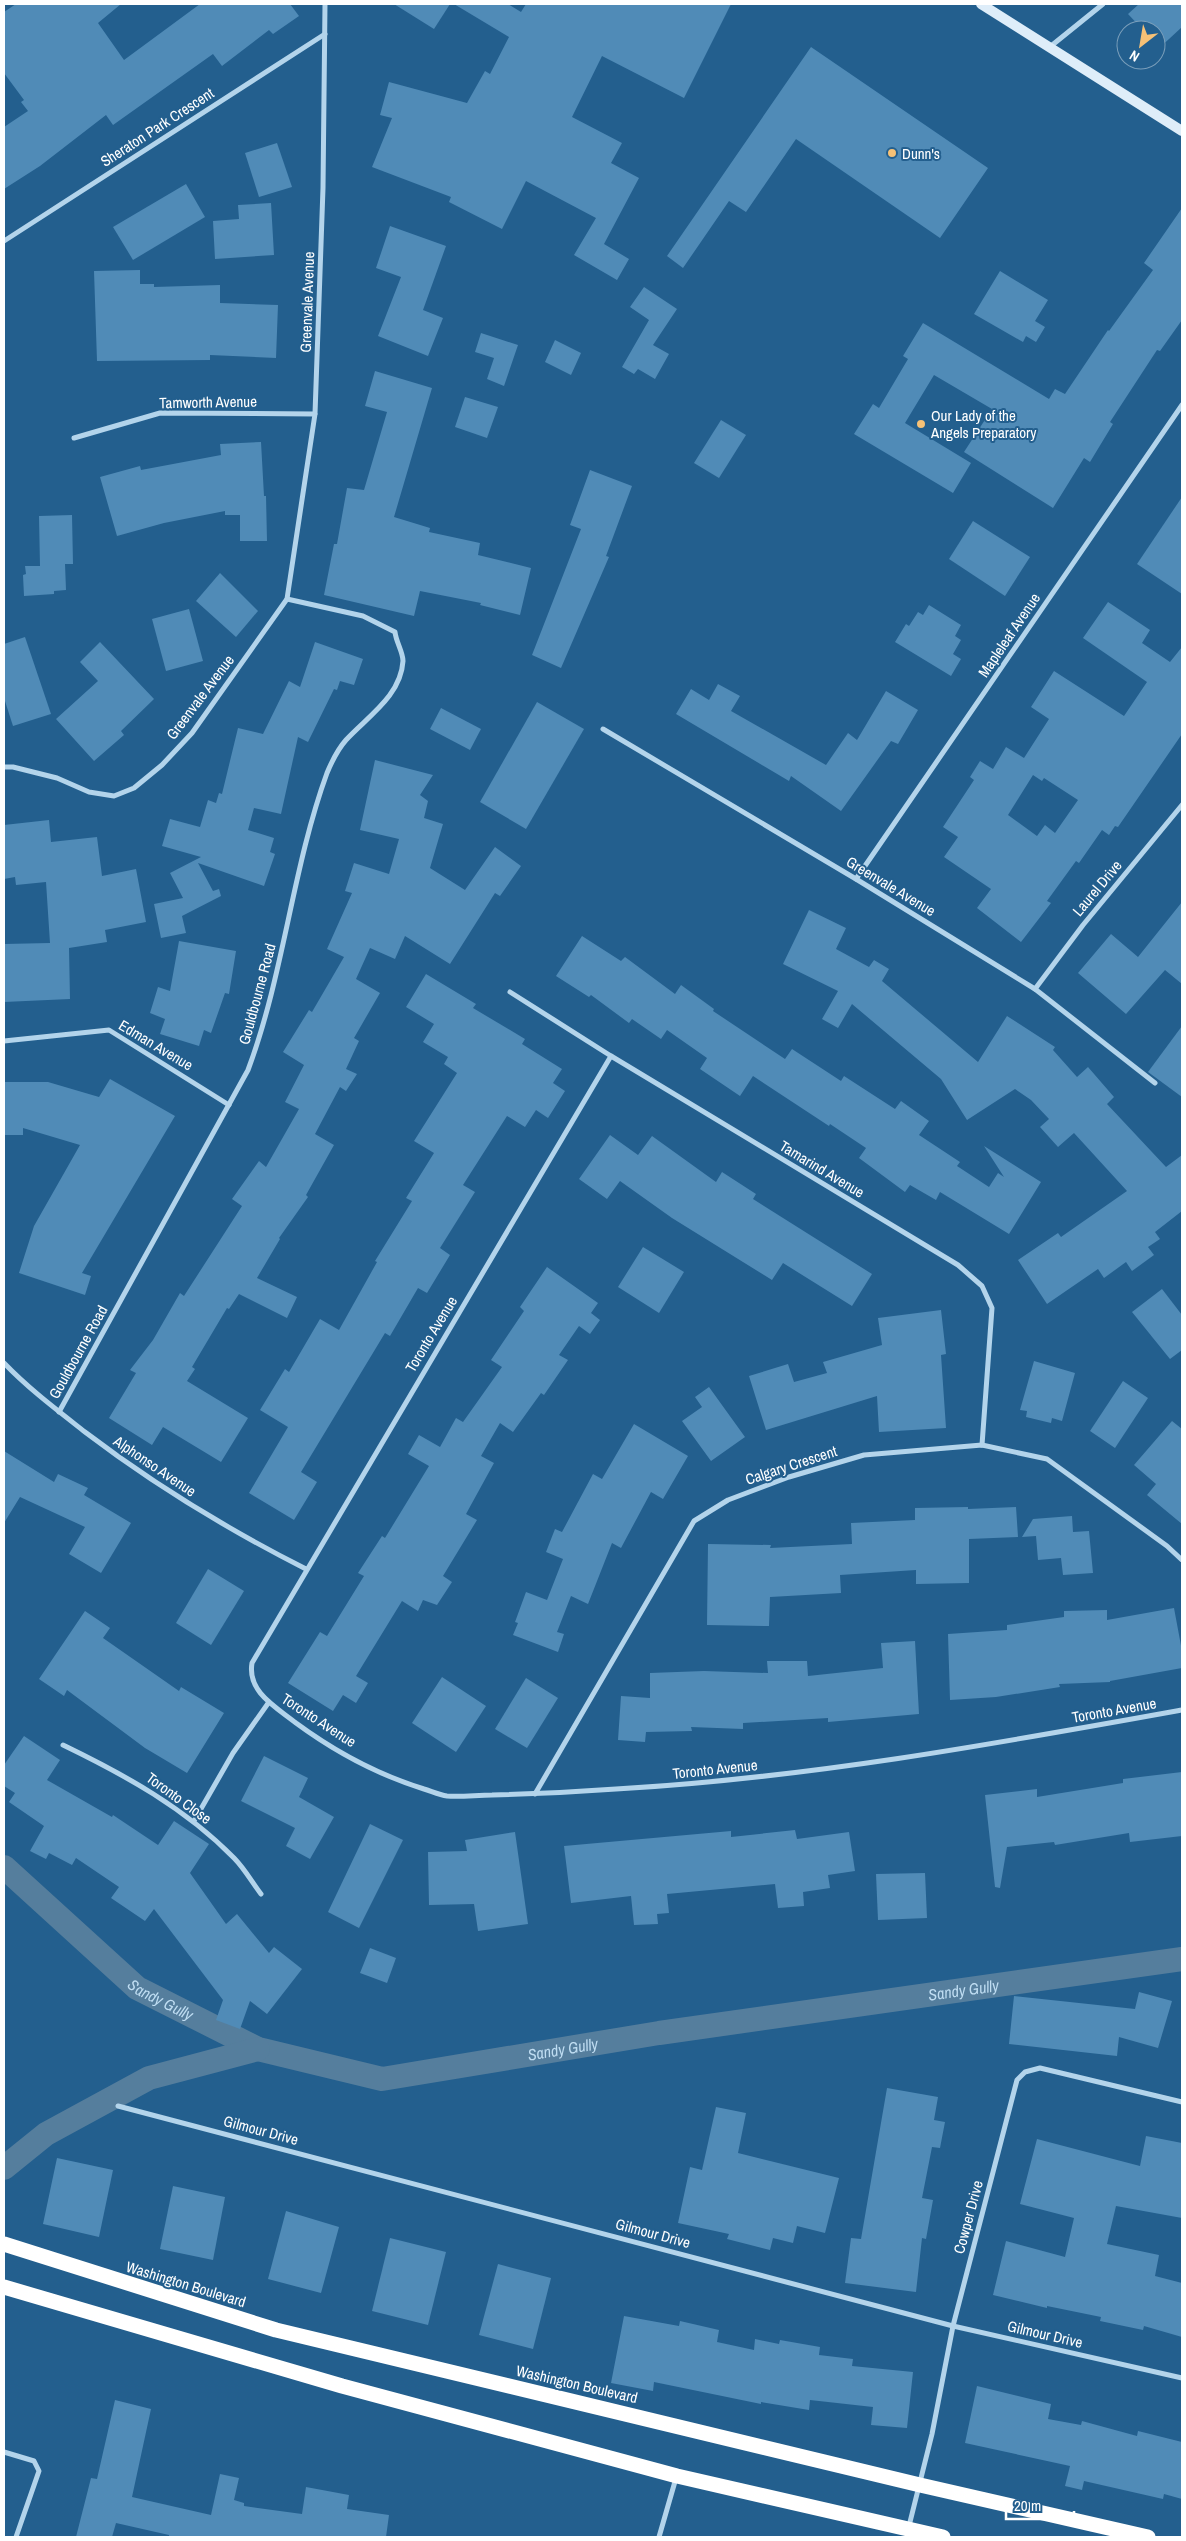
<svg xmlns="http://www.w3.org/2000/svg" width="1186" height="2541" font-family="'Archivo Narrow',sans-serif">
  <style>
    .lines { fill: none; stroke-linecap: round; stroke-linejoin: round }
    .canal { stroke: #557e9d; stroke-width: 24 }
    .building { fill: #508bb7; fill-rule: evenodd }
    .street { stroke: #b3d4eb; stroke-width: 5 }
    .secondary { stroke: #deedf9; stroke-width: 10 }
    .highway { stroke: #fff; stroke-width: 15 }
    .poi-dot { fill: #f6c176; stroke: #235f8e; stroke-width: 2 }
    .labels { text-anchor: middle; dominant-baseline: central; stroke-width: 4; stroke-linejoin: round; paint-order: stroke }
    .street-label { font-size: 15px; fill: #fff; stroke: #235f8e }
    .poi-label { font-size: 15px; fill: #fff; stroke: #235f8e; text-anchor: start }
    .water-label { font-size: 16px; font-style: italic; fill: #bfddf2; stroke: #235f8e }
  </style>
  <rect width="100%" height="100%" fill="#235f8e"/>
  <g class="lines">
    <g class="canal">
      <path id="s1" d="M4 1867 137 1988 258 2049 382 2079 659 2033 1182 1959"/>
      <polyline points="4,2168 46,2134 149,2078 258,2049"/>
    </g>
  </g>
  <g class="building">
    <polygon points="16,4 121,4 98,23 124,60 200,4 290,4 299,16 273,34 269,30 222,66 213,54 113,125 106,115 40,166 4,189 4,127 28,111 21,102 24,100 4,73 4,12"/>
    <polygon points="394,4 450,4 434,29"/>
    <polygon points="454,4 508,4 521,12 526,4 731,4 684,98 602,56 572,117 622,143 611,163 639,178 604,244 629,259 617,280 574,255 596,218 526,181 502,229 449,202 451,197 372,167 392,118 380,115 389,82 467,103 485,71 490,74 509,37"/>
    <polygon points="1139,4 1182,4 1182,27 1156,51 1156,30 1143,30 1128,14"/>
    <polygon points="811,47 988,168 940,238 796,139 746,212 729,201 683,268 667,256"/>
    <polygon points="277,143 292,187 259,197 245,153"/>
    <polygon points="186,184 205,217 133,260 113,227"/>
    <polygon points="271,203 274,255 215,259 213,221 239,219 238,205"/>
    <polygon points="1182,208 1182,320 1160,351 1157,350 1110,422 1113,424 1090,462 1084,458 1053,508 964,452 992,409 934,375 905,423 971,463 953,493 854,434 873,404 879,408 908,359 903,356 923,323 1049,399 1055,389 1065,394 1108,330 1109,331 1153,270 1144,263"/>
    <polygon points="390,226 446,246 423,310 443,318 428,356 378,336 401,277 376,268"/>
    <polygon points="140,270 140,284 154,284 154,287 220,285 220,303 278,305 276,358 210,355 210,360 97,361 94,271"/>
    <polygon points="1000,271 1048,300 1035,321 1045,327 1036,342 1026,336 1023,342 974,314"/>
    <polygon points="644,287 677,309 653,345 669,354 655,379 638,369 634,374 622,367 649,320 630,307"/>
    <polygon points="481,333 518,345 504,386 487,379 494,358 475,352"/>
    <polygon points="555,340 581,353 571,375 545,362"/>
    <polygon points="375,371 432,388 394,517 430,528 429,532 480,543 478,555 531,568 520,615 480,605 481,603 420,591 414,616 324,595 334,544 337,544 347,488 364,490 387,412 365,406"/>
    <polygon points="465,397 498,407 487,438 455,427"/>
    <polygon points="721,420 746,435 719,478 694,463"/>
    <polygon points="261,442 264,496 266,496 267,541 240,541 240,515 225,515 225,511 164,523 117,536 100,477 140,466 141,470 221,455 220,444"/>
    <polygon points="590,470 632,486 606,556 609,557 561,668 532,655 581,529 570,525"/>
    <polygon points="1182,497 1182,594 1137,564"/>
    <polygon points="72,515 73,564 65,564 66,590 54,591 54,594 24,596 23,575 26,574 25,566 40,566 39,516"/>
    <polygon points="973,521 1030,557 1005,596 949,559"/>
    <polygon points="220,573 258,611 236,637 196,601"/>
    <path d="M1108 602 1150 630 1142 643 1170 662 1182 647V734L1118 827 1115 826 1109 835 1102 830 1079 863 1076 861 1047 901 1051 903 1021 942 977 908 991 889 944 857 958 837 943 827 974 780 970 777 980 761 993 769 1006 747 1024 758 1049 719 1031 707 1054 671 1124 716 1147 682 1083 638ZM1033 775 1042 781 1044 778 1078 800 1055 833 1045 825 1037 836 1008 815Z"/>
    <polygon points="929,605 961,625 955,636 961,640 953,654 961,659 951,676 895,642 906,624 909,626 918,612 923,615"/>
    <polygon points="189,609 203,661 166,671 152,619"/>
    <polygon points="25,637 51,714 13,726 4,698 4,644"/>
    <polygon points="100,642 154,699 121,731 124,735 94,761 56,719 98,681 80,662"/>
    <polygon points="315,642 363,659 354,685 340,681 337,690 334,689 308,742 298,737 281,814 254,808 248,830 274,838 270,852 275,854 264,886 198,863 213,891 219,889 221,896 182,916 186,933 161,938 154,904 183,898 170,873 201,857 162,846 170,819 200,827 208,800 216,803 219,793 222,794 238,728 263,734 289,681 300,687"/>
    <polygon points="718,684 740,696 731,711 826,765 848,733 857,740 886,691 918,710 898,744 891,741 841,811 791,776 789,781 676,714 691,689 709,700"/>
    <polygon points="537,702 584,729 526,829 480,802"/>
    <polygon points="441,708 481,729 470,750 430,729"/>
    <polygon points="375,760 433,775 420,795 428,801 424,818 443,824 430,868 465,890 495,847 521,866 500,896 495,893 450,964 405,936 395,959 370,948 356,979 380,993 354,1038 359,1041 346,1069 357,1074 346,1091 340,1087 315,1134 334,1145 306,1195 308,1197 279,1238 280,1239 257,1278 297,1297 287,1318 239,1294 229,1309 227,1308 192,1367 195,1369 187,1381 248,1418 221,1462 163,1427 152,1445 109,1418 136,1373 130,1370 153,1340 180,1293 184,1296 242,1206 232,1199 259,1161 266,1167 299,1109 285,1102 304,1065 283,1052 309,1010 312,1012 344,957 327,949 352,893 345,891 354,863 389,874 399,839 360,830"/>
    <polygon points="49,820 51,842 97,837 102,876 136,869 146,922 105,930 107,942 69,948 70,999 4,1002 4,944 50,943 46,882 16,885 15,877 4,879 4,825"/>
    <polygon points="1182,902 1182,984 1165,970 1126,1014 1078,973 1111,934 1138,957"/>
    <polygon points="809,910 846,928 836,949 869,967 874,960 889,969 882,981 978,1062 1007,1016 1055,1047 1053,1050 1077,1077 1088,1067 1114,1097 1107,1104 1166,1167 1182,1155 1182,1211 1155,1232 1160,1239 1148,1247 1154,1255 1132,1271 1126,1262 1104,1278 1098,1269 1047,1304 1018,1260 1058,1233 1061,1237 1127,1191 1074,1133 1058,1147 1040,1127 1049,1119 1031,1100 1015,1089 967,1120 941,1079 852,1004 838,1028 822,1019 838,991 783,964"/>
    <polygon points="582,936 621,961 625,957 675,994 681,985 714,1009 713,1011 785,1059 792,1049 841,1081 844,1076 895,1109 901,1101 929,1121 919,1135 960,1162 957,1166 989,1187 998,1173 1004,1177 984,1146 1041,1182 1009,1234 940,1192 936,1200 910,1185 905,1192 859,1158 866,1148 830,1124 829,1126 753,1076 740,1096 700,1069 707,1058 667,1030 661,1039 632,1019 629,1023 591,995 589,997 556,976"/>
    <polygon points="179,941 236,951 229,994 225,993 211,1033 204,1030 199,1046 160,1034 165,1019 150,1013 158,987 170,991"/>
    <polygon points="426,974 476,1004 473,1008 525,1039 522,1044 562,1069 553,1083 565,1091 548,1118 536,1110 525,1127 507,1116 463,1185 475,1192 440,1248 450,1255 427,1293 418,1288 390,1336 385,1333 301,1472 317,1482 294,1520 249,1493 288,1427 260,1410 285,1369 289,1372 320,1319 339,1330 377,1262 375,1261 412,1201 406,1198 434,1153 414,1141 457,1073 444,1064 448,1057 423,1042 434,1024 406,1007"/>
    <polygon points="1182,1026 1182,1097 1148,1072"/>
    <polygon points="110,1079 175,1116 82,1273 91,1276 85,1295 19,1273 34,1226 80,1145 23,1128 23,1135 4,1135 4,1082 48,1082 99,1097"/>
    <polygon points="610,1135 638,1155 652,1136 716,1182 722,1172 756,1194 753,1199 872,1274 852,1306 783,1263 772,1280 672,1218 620,1181 607,1199 579,1179"/>
    <polygon points="643,1247 684,1272 659,1313 618,1287"/>
    <polygon points="547,1267 598,1303 591,1313 600,1320 590,1334 579,1326 559,1355 568,1360 544,1395 541,1393 513,1432 500,1423 481,1456 494,1463 466,1514 477,1520 443,1576 452,1582 437,1605 423,1600 418,1611 402,1601 356,1676 368,1683 356,1703 343,1695 333,1711 288,1683 320,1632 327,1636 364,1576 358,1573 382,1536 385,1538 429,1466 408,1454 419,1435 440,1447 456,1418 463,1422 502,1367 491,1360 524,1311 520,1307"/>
    <polygon points="1162,1289 1182,1315 1182,1350 1170,1359 1132,1312"/>
    <polygon points="941,1310 946,1354 941,1355 946,1428 879,1432 877,1396 766,1430 749,1376 788,1364 794,1382 827,1373 823,1362 882,1345 878,1318"/>
    <polygon points="1034,1361 1075,1373 1062,1421 1052,1418 1051,1423 1026,1417 1027,1411 1020,1410"/>
    <polygon points="1123,1381 1148,1398 1115,1448 1090,1431"/>
    <polygon points="709,1387 745,1437 711,1461 682,1421 702,1407 695,1397"/>
    <polygon points="1172,1421 1182,1429 1182,1524 1147,1495 1156,1484 1134,1465"/>
    <polygon points="634,1424 688,1456 663,1499 651,1492 621,1548 612,1543 588,1604 571,1596 557,1632 564,1634 558,1652 513,1635 518,1623 515,1622 526,1592 547,1600 563,1559 546,1552 555,1529 562,1532 593,1474 602,1479"/>
    <polygon points="4,1451 54,1482 58,1474 88,1488 84,1495 131,1523 101,1573 69,1554 85,1527 20,1497 4,1523"/>
    <polygon points="968,1507 968,1509 1016,1507 1018,1537 969,1539 969,1583 916,1584 916,1570 840,1575 841,1593 770,1597 769,1626 707,1625 708,1544 771,1545 770,1548 852,1544 851,1523 915,1520 915,1508"/>
    <polygon points="1072,1516 1073,1532 1089,1531 1093,1573 1063,1575 1061,1558 1038,1560 1036,1536 1022,1537 1033,1519"/>
    <polygon points="208,1569 244,1591 211,1645 176,1623"/>
    <polygon points="1174,1608 1182,1651 1182,1668 1110,1681 1110,1682 1059,1684 1060,1687 996,1697 950,1700 948,1634 1007,1630 1007,1625 1064,1617 1064,1611 1107,1610 1107,1620"/>
    <polygon points="85,1611 110,1628 103,1638 179,1691 181,1687 224,1713 187,1773 145,1748 67,1690 64,1696 39,1679"/>
    <polygon points="915,1641 919,1714 828,1722 828,1718 743,1723 743,1729 691,1727 692,1731 646,1732 645,1742 618,1740 621,1696 650,1698 650,1673 704,1671 768,1673 767,1661 807,1661 808,1676 883,1668 881,1643"/>
    <polygon points="442,1677 486,1706 456,1752 412,1723"/>
    <polygon points="526,1678 558,1698 527,1748 495,1729"/>
    <polygon points="24,1736 60,1760 47,1780 112,1817 113,1815 158,1845 174,1821 209,1844 190,1873 226,1924 237,1914 269,1953 274,1947 302,1969 267,2014 250,2001 240,2029 216,2020 223,2000 154,1909 145,1921 111,1898 119,1887 76,1858 72,1865 49,1853 46,1859 30,1851 44,1826 9,1802 15,1793 4,1786 4,1765"/>
    <polygon points="264,1756 308,1778 299,1797 334,1817 310,1859 286,1846 295,1828 241,1801"/>
    <polygon points="1182,1772 1182,1836 1130,1842 1129,1833 1055,1845 1054,1842 1007,1847 1000,1888 995,1887 985,1795 1037,1789 1037,1797 1123,1783 1123,1779"/>
    <polygon points="370,1824 403,1840 359,1928 328,1912"/>
    <polygon points="795,1830 797,1839 849,1832 855,1871 828,1875 830,1888 803,1892 804,1906 778,1908 775,1884 667,1894 669,1913 657,1914 658,1924 634,1925 631,1896 571,1903 564,1846 731,1831 731,1837"/>
    <polygon points="515,1832 528,1924 478,1931 474,1904 429,1905 428,1852 467,1851 465,1840"/>
    <polygon points="925,1873 927,1918 878,1920 876,1874"/>
    <polygon points="370,1948 396,1958 387,1983 360,1973"/>
    <polygon points="1139,1992 1172,2001 1158,2048 1119,2037 1117,2056 1009,2044 1014,1996 1135,2009"/>
    <polygon points="887,2088 938,2097 934,2120 945,2122 940,2148 932,2147 922,2198 933,2200 926,2239 922,2238 916,2292 845,2283 851,2238 861,2239"/>
    <polygon points="716,2107 746,2113 738,2153 839,2178 825,2233 797,2226 793,2243 773,2238 770,2250 727,2239 729,2234 678,2223 690,2167 702,2170"/>
    <polygon points="1146,2136 1182,2143 1182,2218 1116,2206 1107,2244 1159,2255 1155,2276 1182,2283 1182,2337 1144,2326 1143,2330 1100,2321 1101,2317 1047,2306 1047,2308 993,2295 1006,2241 1065,2257 1074,2218 1020,2204 1037,2139 1140,2166"/>
    <polygon points="57,2158 113,2170 99,2237 43,2224"/>
    <polygon points="173,2186 225,2197 213,2260 160,2249"/>
    <polygon points="286,2211 339,2227 321,2293 268,2279"/>
    <polygon points="390,2238 446,2252 428,2325 372,2311"/>
    <polygon points="498,2264 551,2278 533,2349 479,2335"/>
    <polygon points="624,2316 679,2326 680,2321 719,2330 717,2342 754,2350 755,2339 779,2344 780,2340 820,2347 819,2355 853,2359 852,2366 913,2372 907,2428 871,2425 873,2407 810,2400 809,2410 761,2402 761,2404 654,2382 653,2391 611,2383"/>
    <polygon points="977,2386 1051,2404 1048,2419 1081,2425 1082,2421 1137,2436 1138,2431 1182,2442 1182,2499 1164,2494 1163,2499 1084,2481 1082,2490 1065,2486 1070,2466 965,2443"/>
    <polygon points="115,2400 151,2409 132,2497 211,2515 220,2474 239,2478 234,2500 244,2503 244,2506 302,2514 306,2487 349,2495 347,2509 389,2515 386,2537 169,2537 169,2535 116,2523 112,2537 76,2537 91,2478 97,2479"/>
  </g>
  <g class="lines">
    <g class="street">
      <polyline points="1051,46 1103,4"/>
      <polyline points="4,241 325,34"/>
      <polyline points="74,438 160,413 315,414"/>
      <polyline points="603,729 856,879 1035,989 1155,1083"/>
      <polyline points="4,767 13,767 57,778 89,792 114,796 134,788 162,765 192,733 287,599 315,414 323,188 325,4"/>
      <polyline points="856,879 1182,405"/>
      <polyline points="1035,989 1083,925 1182,805"/>
      <polyline points="510,992 611,1056 958,1265 982,1286 992,1308 982,1445"/>
      <polyline points="4,1041 109,1030 229,1105"/>
      <path d="M611 1056 252 1663C247 1692 276 1707 296 1723 334 1751 379 1775 424 1789 431 1791 439 1795 447 1796 462 1797 477 1795 492 1795 534 1794 575 1792 616 1789 807 1778 994 1744 1182 1710"/>
      <path d="M4 1363C29 1389 57 1410 85 1432 156 1486 227 1529 306 1569"/>
      <path d="M59 1412 248 1070C284 974 292 869 327 773 332 761 338 749 346 740 367 717 401 696 403 661 403 652 396 642 395 632L363 616 287 599"/>
      <path d="M63 1745C125 1775 185 1808 234 1858 244 1868 252 1882 261 1894"/>
      <polyline points="535,1794 694,1521 728,1500 789,1477 864,1455 982,1445 1047,1459 1167,1546 1182,1560"/>
      <polyline points="194,1821 233,1753 269,1702"/>
      <polyline points="118,2106 953,2326 1182,2378"/>
      <polyline points="4,2452 34,2461 39,2471 16,2537"/>
      <polyline points="909,2526 932,2434 953,2326 1017,2080 1025,2072 1040,2068 1182,2102"/>
      <polyline points="659,2537 676,2478"/>
    </g>
    <polyline class="secondary" points="981,4 1182,131"/>
    <g class="highway">
      <polyline points="4,2244 276,2330 920,2485 1148,2537"/>
      <polyline points="4,2287 342,2386 677,2476 943,2537"/>
    </g>
  </g>
  <g class="poi-dot">
    <circle cx="892" cy="153" r="5"/>
    <circle cx="921" cy="424" r="5"/>
  </g>
  <g class="labels">
    <g class="street-label">
      <text transform="translate(157 127) rotate(-33)">Sheraton Park Crescent</text>
      <text transform="translate(307 302) rotate(-88)">Greenvale Avenue</text>
      <text transform="translate(208 402) rotate(-1)">Tamworth Avenue</text>
      <text transform="translate(1009 635) rotate(-56)">Mapleleaf Avenue</text>
      <text transform="translate(200 697) rotate(-53)">Greenvale Avenue</text>
      <text transform="translate(891 886) rotate(31)">Greenvale Avenue</text>
      <text transform="translate(1097 888) rotate(-50)">Laurel Drive</text>
      <text transform="translate(257 994) rotate(-75)">Gouldbourne Road</text>
      <text transform="translate(156 1045) rotate(31)">Edman Avenue</text>
      <text transform="translate(822 1169) rotate(31)">Tamarind Avenue</text>
      <text transform="translate(431 1334) rotate(-59)">Toronto Avenue</text>
      <text transform="translate(78 1352) rotate(-61)">Gouldbourne Road</text>
      <text transform="translate(791 1465) rotate(-18)">Calgary Crescent</text>
      <text transform="translate(155 1466) rotate(34)">Alphonso Avenue</text>
      <text transform="translate(1114 1710) rotate(-10)">Toronto Avenue</text>
      <text transform="translate(319 1720) rotate(33)">Toronto Avenue</text>
      <text transform="translate(715 1769) rotate(-6)">Toronto Avenue</text>
      <text transform="translate(179 1798) rotate(36)">Toronto Close</text>
      <text transform="translate(261 2130) rotate(15)">Gilmour Drive</text>
      <text transform="translate(968 2217) rotate(-75)">Cowper Drive</text>
      <text transform="translate(653 2233) rotate(15)">Gilmour Drive</text>
      <text transform="translate(186 2284) rotate(17)">Washington Boulevard</text>
      <text transform="translate(1045 2334) rotate(13)">Gilmour Drive</text>
      <text transform="translate(577 2384) rotate(13)">Washington Boulevard</text>
    </g>
    <g class="poi-label">
      <text x="902" y="153">Dunn's</text>
      <text x="931" y="415">Our Lady of the<tspan x="931" dy="17">Angels Preparatory</tspan></text>
    </g>
    <g class="water-label">
      <text stroke="none"><textPath href="#s1" startOffset="1031">Sandy Gully</textPath></text>
      <text stroke="none"><textPath href="#s1" startOffset="206">Sandy Gully</textPath></text>
      <text stroke="none"><textPath href="#s1" startOffset="626">Sandy Gully</textPath></text>
    </g>
  </g>
  <rect width="1186" height="2541" fill="none" stroke="#ffffff" stroke-width="10"/>
  <g transform="translate(1141 45) rotate(211)"><circle r="24" fill="#235f8e" stroke="#7b9fbb"/>
  <path d="M0-4L9 19L0 12L-9 19Z" fill="#f6c176"/>
  <text y="-8" font-size="14" font-weight="bold" text-anchor="middle" fill="#ffffff">N</text>
  </g>
  <path d="M1006 2511v8h68v-8" fill="none" stroke="#ffffff" stroke-width="2.5"/>
  <text x="1014" y="2511" font-size="15" fill="#ffffff" stroke="#235f8e" stroke-width="4" paint-order="stroke">20 m</text>
</svg>
